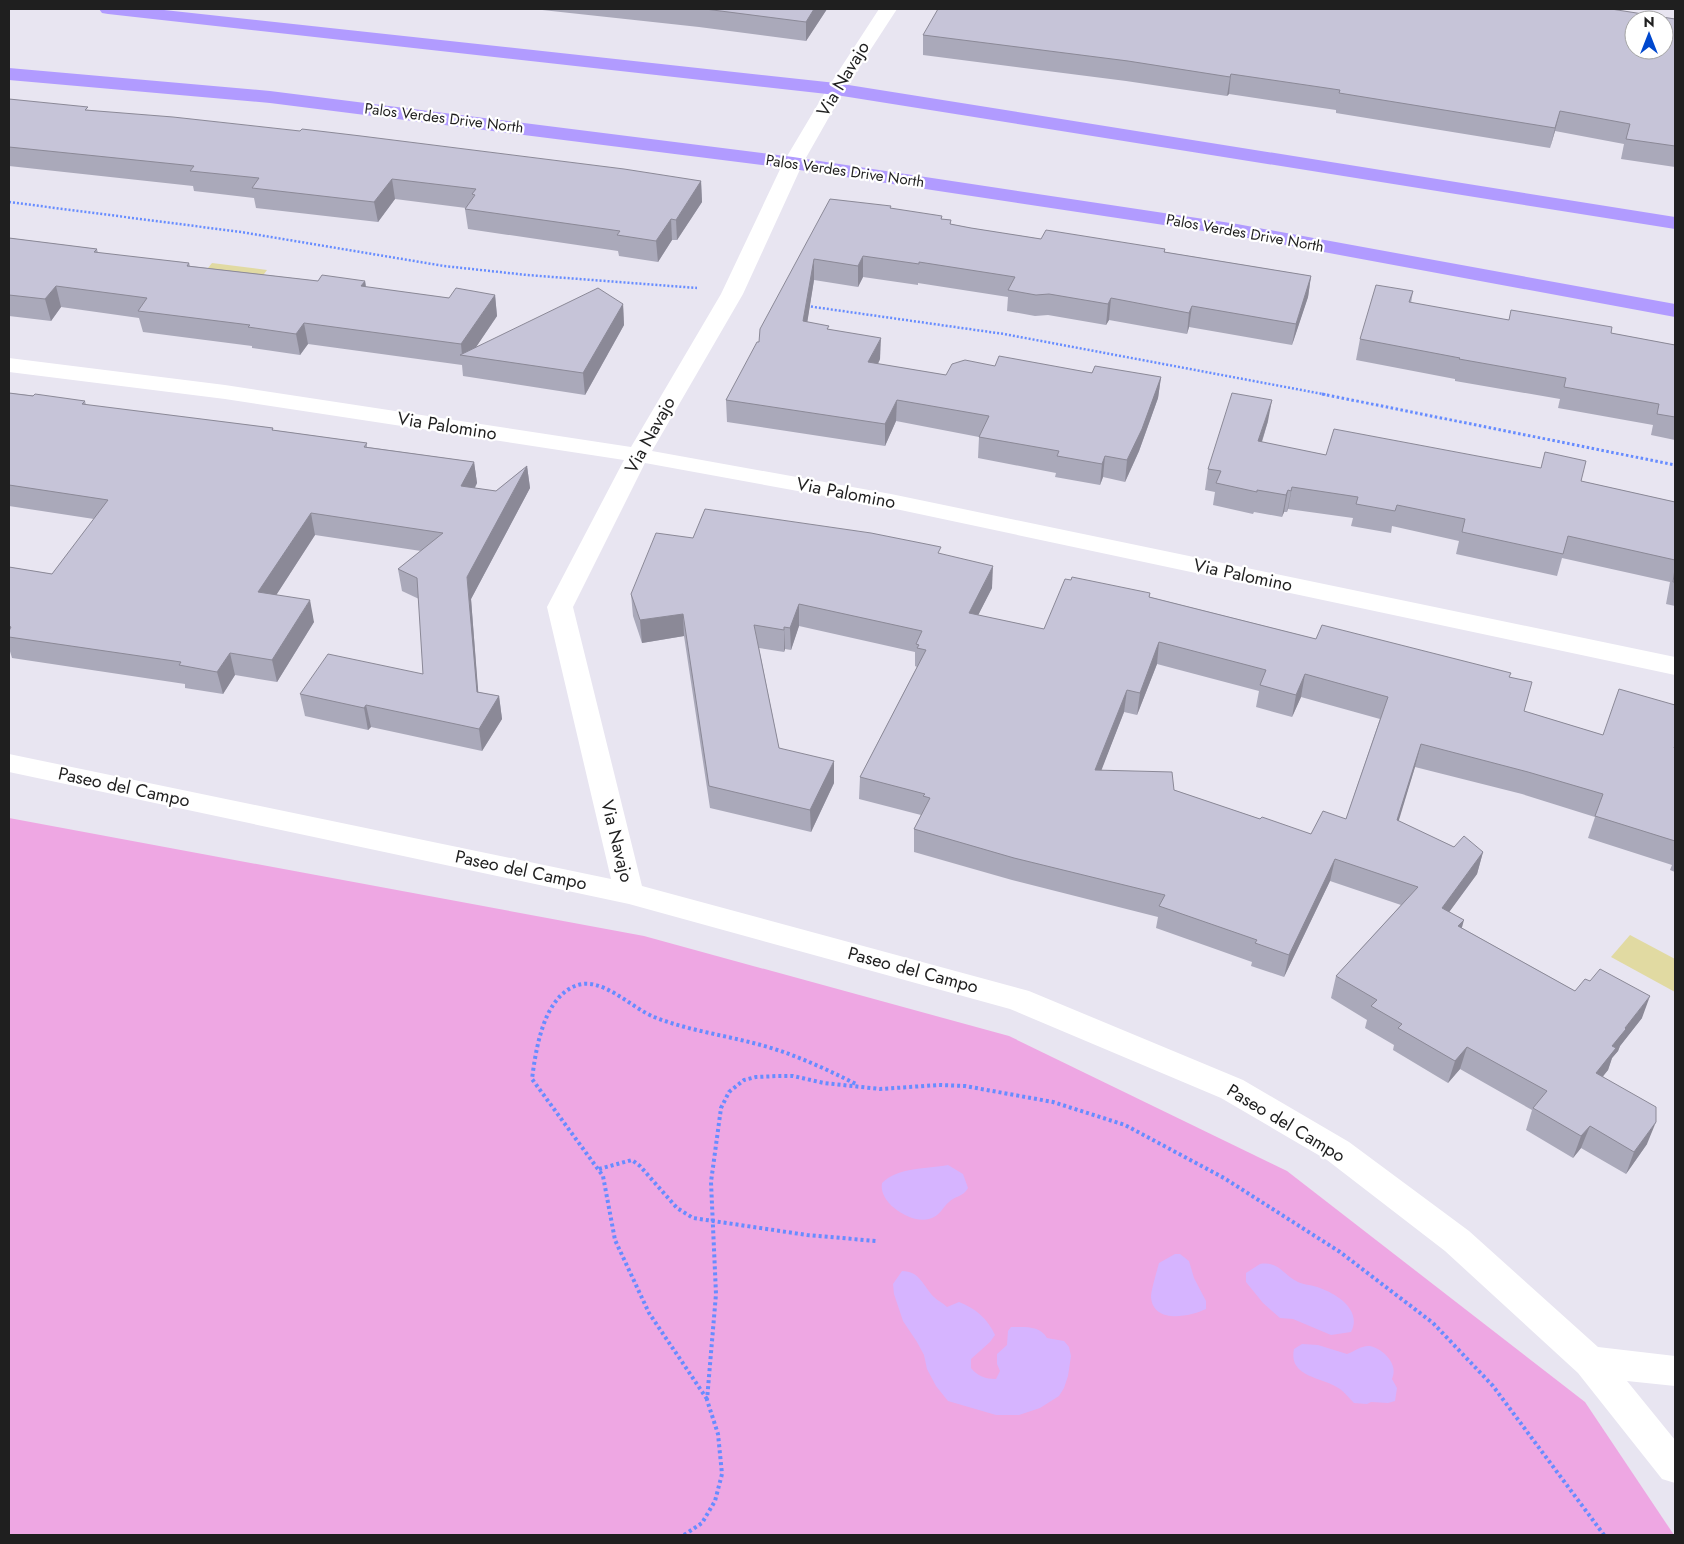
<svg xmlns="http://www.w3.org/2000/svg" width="1684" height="1544" font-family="Jost,sans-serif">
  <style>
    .grass { fill: #eea7e3 }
    .sand { fill: #d6b4ff }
    .water { fill: #e1daa2 }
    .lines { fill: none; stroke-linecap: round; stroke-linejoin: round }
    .path-far2 { stroke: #678cff; stroke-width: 2.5; stroke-dasharray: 2 2; stroke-linecap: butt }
    .path-far1 { stroke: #678cff; stroke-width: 3; stroke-dasharray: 2.5 2.5; stroke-linecap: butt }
    .path { stroke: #678cff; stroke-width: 4; stroke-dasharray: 3 3; stroke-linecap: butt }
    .minor { fill: #fff; fill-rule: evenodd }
    .major { fill: #b19bff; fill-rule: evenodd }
    .wall { fill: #aaa9ba; fill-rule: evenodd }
    .shaded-wall { fill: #8b8997 }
    .building { fill: #c6c4d8; stroke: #8b8997; fill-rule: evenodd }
    .labels { text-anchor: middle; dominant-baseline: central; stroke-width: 4.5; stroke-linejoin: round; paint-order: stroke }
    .far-street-label { font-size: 15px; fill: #1f1f1f; stroke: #fff }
    .street-label { font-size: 18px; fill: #1f1f1f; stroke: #fff }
  </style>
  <rect width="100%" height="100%" fill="#e8e5f1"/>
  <polygon class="grass" points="9,818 644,936 1009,1036 1287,1171 1585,1402 1674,1535 9,1535"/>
  <g class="sand">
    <path d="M948 1165 963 1174 968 1188C963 1197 955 1196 949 1202 942 1208 940 1216 929 1219 911 1224 878 1203 882 1183 898 1167 927 1169 948 1165Z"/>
    <path d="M1175 1254H1180L1189 1261 1194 1278 1206 1301V1309C1189 1317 1153 1324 1151 1297 1151 1290 1157 1271 1159 1263Z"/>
    <path d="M1260 1264C1279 1261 1283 1275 1298 1282 1304 1285 1313 1285 1320 1288 1339 1295 1362 1311 1351 1332L1331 1335 1293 1319 1280 1318 1263 1303 1246 1282V1273Z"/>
    <path d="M902 1271C920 1271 923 1286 934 1297 938 1301 943 1303 947 1307L959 1302C975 1308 988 1319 995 1335L990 1342 971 1359V1368C977 1376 986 1379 996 1379L1000 1371 997 1364V1354L1007 1345 1008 1331 1011 1327C1024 1327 1040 1325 1047 1338L1064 1341 1069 1347 1071 1356 1068 1376 1064 1388 1059 1396 1040 1408 1019 1415H996L948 1401 936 1386 927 1369 924 1355 917 1342 903 1321 894 1294 893 1284Z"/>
    <path d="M1302 1344 1318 1345 1347 1354C1355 1351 1362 1345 1370 1346 1384 1349 1399 1365 1392 1379L1397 1388 1395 1401 1388 1403 1371 1402 1367 1404 1354 1403C1350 1399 1345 1393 1340 1389 1324 1377 1288 1378 1294 1349Z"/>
  </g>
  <g class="water">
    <polygon points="212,263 267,270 255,286 200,278"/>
    <polygon points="1630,935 1675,959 1675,992 1611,957"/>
  </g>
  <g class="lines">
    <g class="path-far2">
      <polyline points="9,202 241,232 444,266 527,275 697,288"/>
      <polyline points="807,306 1004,334 1328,395"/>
    </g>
    <polyline class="path-far1" points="1322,394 1675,465"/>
    <g class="path">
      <polyline points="599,1169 632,1160 640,1166 677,1208 693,1218 807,1235 876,1241"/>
      <path d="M707 1399 649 1313 615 1240 603 1176 532 1079C536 1049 543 999 575 986 601 975 630 1007 654 1017 687 1030 723 1035 757 1044 792 1053 824 1068 856 1084"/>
      <polyline points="684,1535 702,1523 715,1501 722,1474 718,1434 707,1400 716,1294 711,1182 721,1108 729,1092 744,1080 756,1077 778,1076 793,1076 824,1083 880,1089 939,1085 965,1086 1053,1102 1125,1125 1224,1178 1340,1252 1433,1323 1493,1386 1604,1535"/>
    </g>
    <polygon class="minor" points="879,9 897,9 845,89 803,163 743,294 652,451 891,494 1675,657 1675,675 891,508 645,463 573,607 642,886 1029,991 1243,1080 1349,1142 1469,1231 1598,1347 1675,1356 1675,1386 1627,1381 1675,1440 1675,1483 1662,1479 1578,1373 1445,1251 1327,1160 1221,1098 1010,1009 629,904 9,772 9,754 611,879 547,607 624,460 225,399 9,372 9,358 225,385 631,447 721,294 783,163 827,89"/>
    <g class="major">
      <polygon points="99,9 155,9 836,83 1675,217 1675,229 836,95 108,14 102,13"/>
      <polygon points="9,68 270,91 793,157 1237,224 1675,304 1675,317 1237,236 793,169 270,103 9,80"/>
    </g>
  </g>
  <g class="wall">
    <polygon points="533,9 827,9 806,41 699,27"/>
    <polygon points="1675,19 1675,167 1621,159 1624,144 1555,131 1550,148 1336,113 1336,110 1229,94 1227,96 1126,81 923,55 923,35"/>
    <polygon points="9,99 89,110 701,181 702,202 677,240 672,240 658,262 619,256 618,251 468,229 465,209 466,208 395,199 378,222 256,208 254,198 194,191 193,186 9,166"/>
    <polygon points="830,199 891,208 942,219 951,224 971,228 1041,239 1165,249 1165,252 1311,276 1308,297 1292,345 1189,327 1187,334 1109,320 1106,325 1048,315 1035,316 1007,311 1008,297 918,283 918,285 863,277 858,287 814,280 807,322 829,329 880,359 878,364 946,375 995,366 1161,377 1158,398 1139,451 1125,482 1103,477 1100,485 1055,477 1056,473 978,458 979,437 896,421 885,446 727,422 726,400 759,342"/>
    <polygon points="9,238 97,249 98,253 189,263 190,266 318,281 365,281 366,287 449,298 495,295 497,316 476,347 623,304 624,325 585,395 463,376 462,365 308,344 300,355 252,348 252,346 143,332 139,318 61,307 51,321 9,316"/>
    <polygon points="1413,291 1411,303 1508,320 1611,333 1675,345 1675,440 1651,435 1653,425 1558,408 1560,399 1455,381 1455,379 1356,360 1360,339"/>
    <polygon points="9,393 85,401 86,405 273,428 273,430 367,443 367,447 474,462 477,483 475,488 496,491 527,466 530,488 471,599 478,692 499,696 502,719 482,751 371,727 368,730 305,716 300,694 423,674 419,599 402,591 398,569 421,551 315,535 276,595 314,622 277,682 235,675 223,694 185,688 185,684 12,658 9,648 9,567 52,574 94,519 9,506"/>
    <polygon points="1268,421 1262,442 1326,455 1581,481 1675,502 1675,606 1666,604 1670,582 1562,558 1557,576 1456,554 1459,541 1392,526 1391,533 1351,526 1353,518 1288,509 1287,512 1284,512 1282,517 1254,512 1253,514 1213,505 1215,492 1205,490 1208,469"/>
    <path d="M693 538 941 554 992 588 978 615 1044 629 1150 597 1316 639 1510 677 1524 711 1603 735 1675 749V872L1670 870 1672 865 1588 838 1595 817 1522 794 1415 767 1398 821 1454 847 1483 852 1477 874 1449 912 1462 928 1575 991 1642 1018 1620 1046 1618 1051 1612 1058 1608 1070 1603 1076 1647 1144 1626 1174 1581 1148 1573 1158 1526 1130 1532 1110 1460 1069 1448 1083 1393 1050 1394 1045 1365 1028 1367 1020 1331 998 1336 976 1401 905 1330 881 1284 977 1251 966 1252 962 1156 928 1158 917 1012 880 914 852V829L921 815 859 799 860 777 917 667 915 666V652L799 626 791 650 785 649 784 652 759 648 779 748 834 783 811 832 710 808 684 636 642 643 633 616 631 594ZM1157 664 1259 691 1256 707 1292 717 1301 697 1380 719 1346 819 1311 834 1260 819 1174 790 1101 770 1124 712 1137 715Z"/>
  </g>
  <g class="shaded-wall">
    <polygon points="814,9 827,9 806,41 806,22"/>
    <polygon points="1231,74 1229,94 1227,96 1230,77"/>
    <polygon points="1560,111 1555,131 1550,148 1555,128"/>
    <polygon points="392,179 395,199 378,222 374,202"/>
    <polygon points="701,181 702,202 677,240 676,220"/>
    <polygon points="671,219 672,240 658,262 656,241"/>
    <polygon points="863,256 863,277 858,287 858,266"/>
    <polygon points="814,259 814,280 804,343 803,321"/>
    <polygon points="1311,276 1308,297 1292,345 1296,324"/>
    <polygon points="365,281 368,302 361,286"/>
    <polygon points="56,286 61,307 51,321 45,299"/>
    <polygon points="495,295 497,316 470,356 462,355 461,344"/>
    <polygon points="1111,298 1109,320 1106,325 1108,304"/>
    <polygon points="623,304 624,325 585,395 583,373"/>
    <polygon points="1192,306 1189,327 1187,334 1189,313"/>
    <polygon points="304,323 308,344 300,355 296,334"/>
    <polygon points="881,338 880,359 868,384 868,362"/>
    <polygon points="1161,377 1158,398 1139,451 1125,482 1127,460"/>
    <polygon points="897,400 896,421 885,446 885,424"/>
    <polygon points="1272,400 1268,421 1255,463 1258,441"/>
    <polygon points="1105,456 1103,477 1100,485 1102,464"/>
    <polygon points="474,462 477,483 464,508 461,486"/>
    <polygon points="527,466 530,488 471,599 480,714 477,692 467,577"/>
    <polygon points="1292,487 1288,509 1287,512 1291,491"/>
    <polygon points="1288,490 1284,512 1282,517 1286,495"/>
    <polygon points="311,513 315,535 264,614 258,592"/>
    <polygon points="993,566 992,588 968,635 969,613"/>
    <polygon points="310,600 314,622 277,682 272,660"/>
    <polygon points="799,604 799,626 791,650 790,628"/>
    <polygon points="683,614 684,636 642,643 640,620"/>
    <polygon points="784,627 785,649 784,652"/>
    <polygon points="1159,642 1157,664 1137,715 1140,693"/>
    <polygon points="230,653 235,675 223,694 217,672"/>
    <polygon points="1305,674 1301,697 1292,717 1296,695"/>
    <polygon points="1127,690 1124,712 1093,792 1095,770"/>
    <polygon points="499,696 502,719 482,751 479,729"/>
    <polygon points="366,705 371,727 368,730 364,708"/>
    <polygon points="1421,744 1415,767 1392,843 1397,820"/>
    <polygon points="834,761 834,783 811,832 810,810"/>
    <polygon points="1483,852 1477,874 1436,930 1442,908"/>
    <polygon points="1335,859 1330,881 1284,977 1289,955"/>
    <polygon points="1464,920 1458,942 1458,926"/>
    <polygon points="1650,996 1642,1018 1620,1046 1618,1051 1612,1058 1608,1070 1588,1095 1596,1073 1612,1046 1625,1028"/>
    <polygon points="1467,1047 1460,1069 1448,1083 1455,1061"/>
    <polygon points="1656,1122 1647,1144 1626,1174 1634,1152"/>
    <polygon points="1590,1126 1581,1148 1573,1158 1581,1136"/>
  </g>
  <g class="building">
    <polygon points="705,9 814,9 806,22"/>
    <path d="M938 9H1611L1675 19V146L1626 139 1630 124 1560 111 1555 128 1339 93 1340 90 1231 74 1230 77 1128 61 923 35ZM1634 20H1664V50H1634Z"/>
    <polygon points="9,99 88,107 85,110 173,117 300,131 302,129 361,136 624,169 701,181 676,220 671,219 656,241 617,235 620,231 465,209 475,195 472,194 476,189 392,179 374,202 252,188 259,178 190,171 194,166 9,147"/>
    <polygon points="830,199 891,206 890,208 942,216 941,219 951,220 950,224 971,228 1041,239 1046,230 1165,249 1164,252 1311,276 1296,324 1192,306 1189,313 1111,298 1108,304 1049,294 1036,295 1008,290 1015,277 919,262 919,264 863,256 858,266 814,259 803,321 829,326 827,329 881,338 868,362 946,375 952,364 965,360 995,366 999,356 1092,373 1095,366 1161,377 1142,429 1127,460 1105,456 1102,464 1057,456 1059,451 979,437 989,416 897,400 885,424 726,400 757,342 759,342 760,329"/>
    <polygon points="9,238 97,249 94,252 189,263 187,266 318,281 322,275 365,281 361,286 449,298 456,288 495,295 461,344 304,323 296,334 248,327 250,325 138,311 147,298 56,286 45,299 9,295"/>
    <polygon points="1376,285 1413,291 1409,302 1509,320 1511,310 1612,327 1611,333 1675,345 1675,417 1657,414 1659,404 1564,387 1566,378 1459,359 1460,358 1360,339"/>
    <polygon points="598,288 623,304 583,373 460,355"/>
    <polygon points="9,393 33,396 35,394 85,401 82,404 273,428 272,430 367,443 364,447 474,462 461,486 496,491 527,466 467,577 477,692 499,696 479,729 366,705 364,708 300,694 328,654 423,674 417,578 398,569 443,533 311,513 258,592 310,600 272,660 230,653 217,672 179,665 181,662 9,637 9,631 11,627 9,626 9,567 52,574 108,500 9,485"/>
    <polygon points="1232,393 1272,400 1258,441 1326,455 1334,429 1541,468 1545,452 1586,461 1581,481 1675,502 1675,560 1568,536 1563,554 1462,532 1465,519 1397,505 1395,511 1356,504 1358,497 1292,487 1291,491 1288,490 1286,495 1257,490 1257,492 1216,483 1221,471 1208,469"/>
    <path d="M705 509 871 533 941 547 938 553 993 566 969 613 1044 629 1065 579 1071 580 1072 577 1150 593 1149 597 1316 639 1322 625 1511 673 1509 677 1532 682 1524 711 1603 735 1619 689 1675 705V745L1674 748 1675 749V841L1595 816 1603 794 1528 772 1421 744 1397 820 1454 847 1464 836 1483 852 1442 908 1464 920 1458 926 1575 991 1585 979 1590 981 1600 969 1650 996 1625 1028 1626 1029 1612 1046 1616 1048 1596 1073 1656 1107V1122L1634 1152 1590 1126 1581 1136 1533 1108 1547 1091 1467 1047 1455 1061 1398 1028 1402 1024 1371 1006 1377 1000 1336 976 1418 887 1335 859 1289 955 1255 943 1257 940 1159 906 1165 895 1014 858 914 829 930 798 923 796 925 794 860 777 926 650 917 648 919 645 916 644 922 631 799 604 790 628 784 627V630L754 625 779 748 834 761 810 810 709 786 683 614 640 620 631 594 656 533 693 538ZM1159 642 1266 670 1260 685 1296 695 1305 674 1388 697 1346 819 1323 811 1311 834 1262 817 1260 819 1174 790 1172 772 1095 770 1127 690 1140 693Z"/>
    <polygon points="1675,569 1675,582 1673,582"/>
  </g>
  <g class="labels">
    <g class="far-street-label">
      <text transform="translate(444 118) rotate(7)">Palos Verdes Drive North</text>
      <text transform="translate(845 171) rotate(8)">Palos Verdes Drive North</text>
      <text transform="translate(1245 233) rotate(10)">Palos Verdes Drive North</text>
    </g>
    <g class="street-label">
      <text transform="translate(843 79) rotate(-59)">Via Navajo</text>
      <text transform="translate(447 426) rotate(9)">Via Palomino</text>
      <text transform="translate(650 435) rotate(-61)">Via Navajo</text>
      <text transform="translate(846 493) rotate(11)">Via Palomino</text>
      <text transform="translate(1243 575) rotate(12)">Via Palomino</text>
      <text transform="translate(124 787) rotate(12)">Paseo del Campo</text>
      <text transform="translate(617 841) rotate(76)">Via Navajo</text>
      <text transform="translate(521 870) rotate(12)">Paseo del Campo</text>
      <text transform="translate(913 970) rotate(15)">Paseo del Campo</text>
      <text transform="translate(1286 1123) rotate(31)">Paseo del Campo</text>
    </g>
  </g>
  <rect width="1684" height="1544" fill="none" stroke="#1f1f1f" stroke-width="20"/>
  <g transform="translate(1649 35)"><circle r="24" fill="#ffffff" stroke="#a5a5a5"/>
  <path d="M0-4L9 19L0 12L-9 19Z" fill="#0048ce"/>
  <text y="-8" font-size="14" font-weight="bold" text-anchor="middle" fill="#1f1f1f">N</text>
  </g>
</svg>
